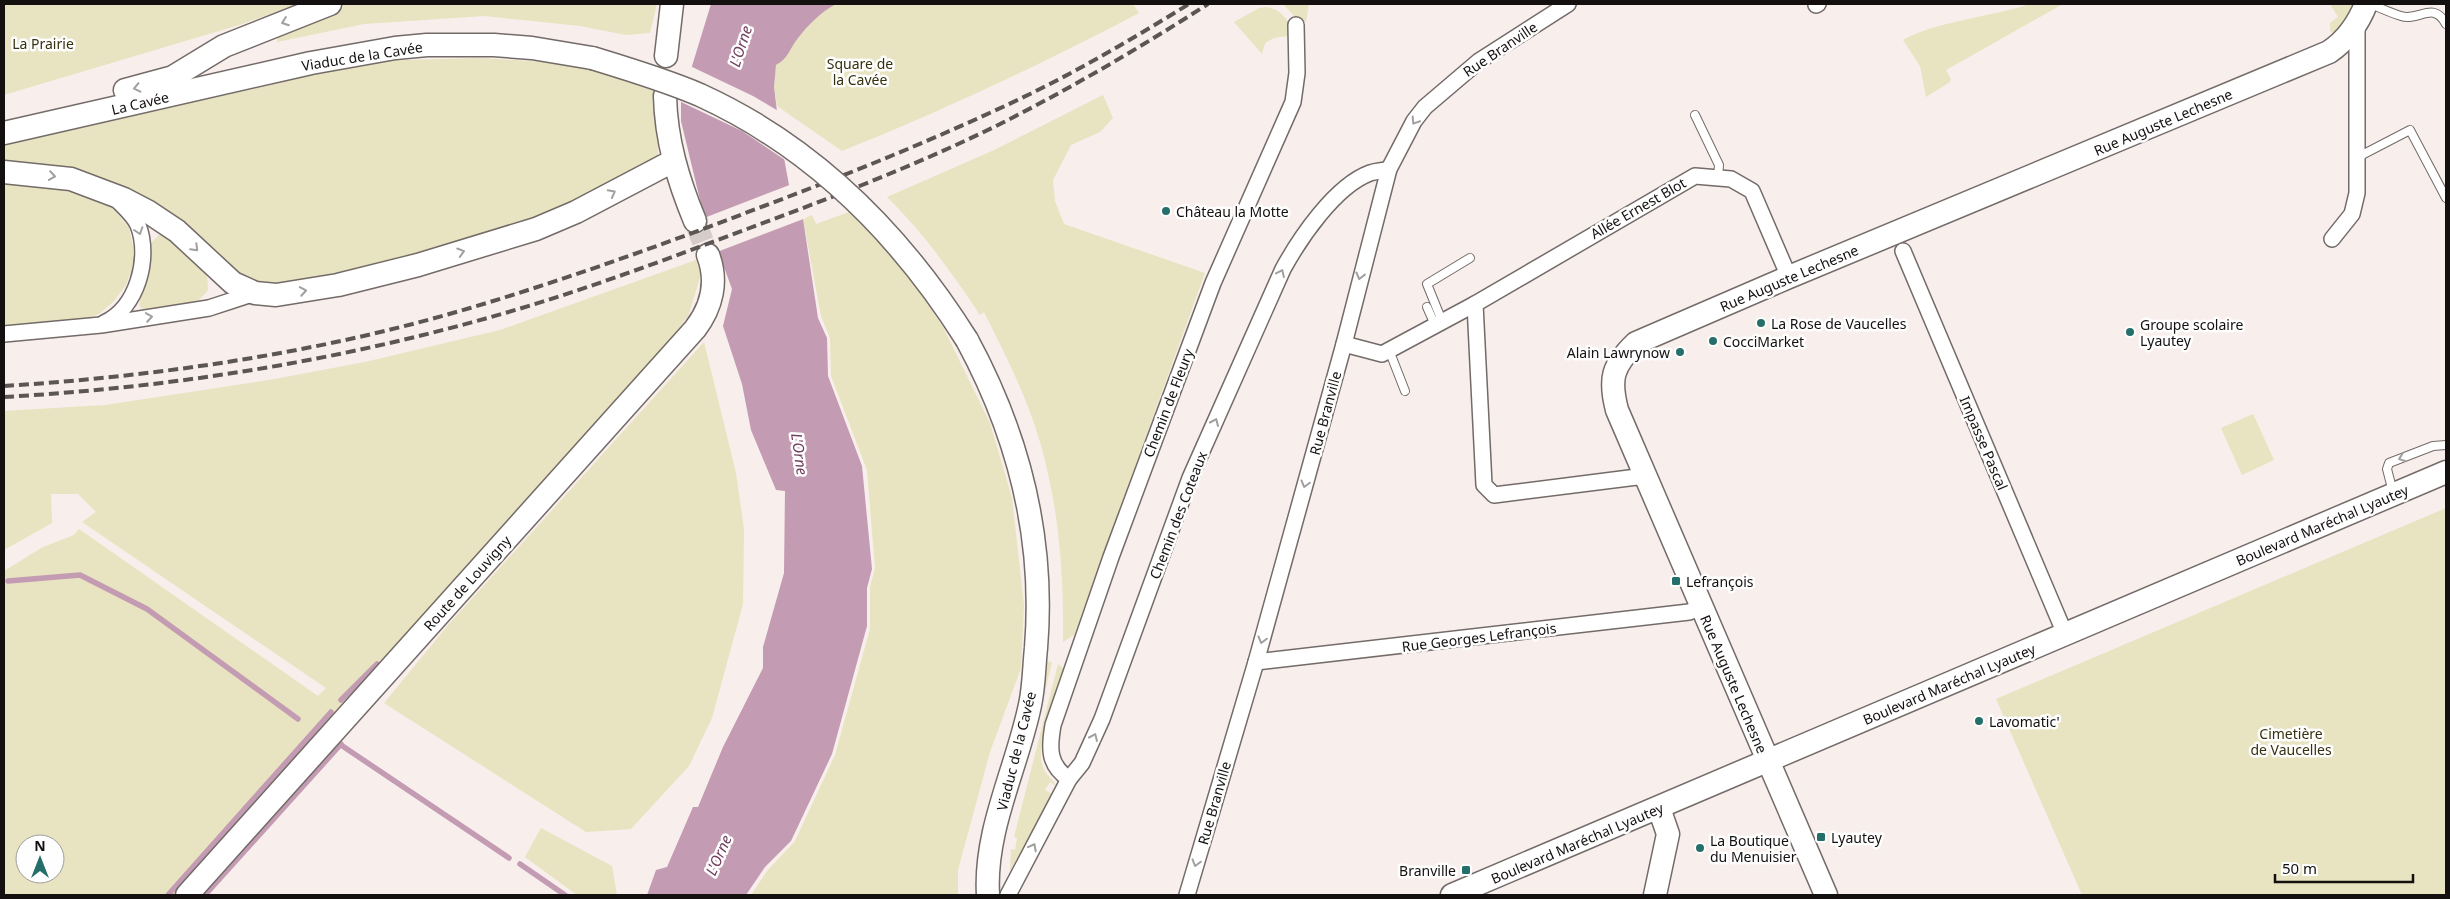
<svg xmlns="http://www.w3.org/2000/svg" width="2450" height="899" font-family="'Noto Sans',sans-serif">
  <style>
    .green { fill: #e8e3c0; fill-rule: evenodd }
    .water { fill: #c39bb2 }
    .pier { fill: #f8eeeb }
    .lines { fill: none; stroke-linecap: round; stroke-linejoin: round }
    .stream { stroke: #c39bb2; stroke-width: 5.5 }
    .secondary-tunnel { stroke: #d6cdca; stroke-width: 22; stroke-dasharray: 22 11; stroke-linecap: butt }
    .lane-casing { stroke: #736b68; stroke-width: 10 }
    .street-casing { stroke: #736b68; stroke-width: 18 }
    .secondary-casing { stroke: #736b68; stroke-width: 25 }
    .lane { stroke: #fff; stroke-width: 8 }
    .street { stroke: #fff; stroke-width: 15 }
    .secondary { stroke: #fff; stroke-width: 22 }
    .rail { stroke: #5b5654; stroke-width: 4; stroke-dasharray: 10 5; stroke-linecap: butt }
    .secondary-bridge-casing { stroke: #736b68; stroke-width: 25; stroke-linecap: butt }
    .secondary-bridge { stroke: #fff; stroke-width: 22 }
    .oneway { stroke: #a19f9f }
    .poi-dot { fill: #256f6b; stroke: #fefefe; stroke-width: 2 }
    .labels { text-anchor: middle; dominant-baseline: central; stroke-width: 5; stroke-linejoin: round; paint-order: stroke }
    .park-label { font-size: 14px; fill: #35300d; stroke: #fefefe }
    .street-label { font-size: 14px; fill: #13100f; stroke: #fefefe }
    .poi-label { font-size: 14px; fill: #13100f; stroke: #fefefe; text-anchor: start }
    .water-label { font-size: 15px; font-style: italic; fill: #723d5e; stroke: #fefefe }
  </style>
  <rect width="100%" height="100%" fill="#f8eeeb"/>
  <g class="green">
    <polygon points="4,4 298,4 239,25 4,95"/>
    <polygon points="343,4 657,4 650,33 626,35 580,26 485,16 364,24 277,42 277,31"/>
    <path d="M835 4H1133L1139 13C1042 64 944 110 842 151L777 106 774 87 776 65C788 59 789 48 797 38 808 25 821 12 835 4Z"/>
    <polygon points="1283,4 1309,4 1306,22 1298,20"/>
    <path d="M2030 4H2063L1946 70 1951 79 1950 82 1926 97 1920 66 1903 40C1937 21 1991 17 2030 4Z"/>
    <path d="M2330 4H2353C2350 16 2343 26 2333 33L2330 31V23L2338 17Z"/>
    <path d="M1266 7C1279 9 1287 17 1291 29L1287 36 1274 38 1265 43 1262 54 1234 22 1259 8Z"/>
    <polygon points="479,58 548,62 588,68 657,92 658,155 632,173 552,216 383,268 266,287 243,279 110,183 56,165 4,160 4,143 162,107 268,86 300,76 371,61"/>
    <path d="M1103 95 1113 118 1100 132 1071 145 1053 180 1055 201 1064 224 1205 273 1074 635 1063 642C1064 574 1059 508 1040 442 1027 397 1005 354 984 312L980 315C952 273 923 232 887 197L992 151Z"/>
    <polygon points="4,183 67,188 110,205 129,228 133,246 133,265 126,285 114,301 99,314 74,323 4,326"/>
    <polygon points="849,212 884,248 911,280 943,327 990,423 1012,498 1024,605 1021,668 990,752 958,870 958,895 751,895 767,871 795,841 835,755 870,629 870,587 875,568 867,470 831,376 830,338 821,316 803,219 812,215 816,224"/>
    <path d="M161 233 182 249 207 273 208 290 199 300 149 312 140 307C138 296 147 283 149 271 151 261 151 251 152 242Z"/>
    <path d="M696 260 701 274 689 314 656 362 433 604 353 698 175 895H4V571L43 547 74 535 79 529 318 696 326 688 82 522 96 512 78 494H51L52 523 4 550V411L105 405 269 380 365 362 500 330ZM25 844H55V874H25Z"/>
    <polygon points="704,342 736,473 744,529 743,604 712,718 689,766 631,829 586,832 384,703 449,624"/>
    <polygon points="2253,414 2274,460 2242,475 2221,428"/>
    <polygon points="2446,508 2446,895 2082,895 1996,699"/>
    <polygon points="1044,661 1052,662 1040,713"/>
    <path d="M1058 664 1064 669C1057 691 1036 743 1042 764 1045 776 1054 779 1056 786L1050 782 1045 790 1052 794 1010 871 1011 849 1015 850 1017 838 1014 837Z"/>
    <polygon points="541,828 612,866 617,895 577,895 525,857"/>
  </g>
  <path class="water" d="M711 4H836C821 12 808 25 798 38 790 48 788 59 776 65L774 87 780 136 789 185 803 219 818 318 827 338 828 376 862 466 872 569 867 588V626L832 754 791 841 765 867 746 895H647L656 870 667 867 693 807H698L723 747 763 668V647L784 573 785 491 776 490 751 430 742 384 723 326 732 289 701 204 681 121V102Z"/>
  <g class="pier">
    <polygon points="688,65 753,96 780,112 788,162 742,131 679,101 683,72"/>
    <polygon points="792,184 806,218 717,252 704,218"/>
  </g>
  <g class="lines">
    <g class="stream">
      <polyline points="8,581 80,575 147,609 298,719"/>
      <polyline points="341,700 377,664"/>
      <polyline points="338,743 509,858"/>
      <polyline points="520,864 565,895"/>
      <polyline points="168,895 331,712"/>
      <polyline points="205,895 341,744"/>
    </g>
    <polyline class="secondary-tunnel" points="695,221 708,255"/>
    <defs>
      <g id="lane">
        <path d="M2371 4C2380 8 2391 13 2401 16 2419 22 2433 0 2446 24"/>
        <polyline points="1695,115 1719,165 1718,177"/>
        <polyline points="2358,157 2410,130 2446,198"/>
        <polyline points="1427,307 1435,325"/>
        <polyline points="1442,321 1427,284 1470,258"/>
        <polyline points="1389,350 1405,391"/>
        <polyline points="2393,492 2387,469 2389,463 2433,446 2446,445"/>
      </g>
      <g id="street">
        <polyline points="1816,5 1818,4"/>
        <polyline points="2332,239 2352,214 2357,193 2357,24"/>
        <polyline points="1903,251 2065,634"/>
        <path d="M104 323C137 308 151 258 138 225 134 216 125 208 118 201"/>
        <polyline points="4,334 101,325 209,308 255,293"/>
        <polyline points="1344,344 1382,354 1475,304"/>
        <polyline points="1645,476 1494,495 1484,485 1475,304 1695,176 1731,179 1752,191 1789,277"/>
        <polyline points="1256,662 1689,612 1702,607"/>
        <path d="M1069 779C1048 765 1049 748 1053 725L1111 557 1213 283 1293 102 1297 73 1296 25"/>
        <path d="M1008 895 1069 779 1082 763 1102 719 1190 478 1283 269C1300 238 1335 186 1370 173 1376 171 1383 171 1389 169"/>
        <polyline points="1187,895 1256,662 1344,344 1389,169 1414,121 1425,107 1479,61 1568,4"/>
      </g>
      <g id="secondary">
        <polyline points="666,56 672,4"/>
        <polyline points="125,90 173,77 224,46 330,4"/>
        <path d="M665 96C666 140 678 180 695 221"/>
        <polyline points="4,133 311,63 395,48 427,45 494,45 532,48 592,58"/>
        <polyline points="4,172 71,179 124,199 147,211 177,231 233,283 255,293 276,295 338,285 418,265 536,229 576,212 673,161"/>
        <path d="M967 340C1019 436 1045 539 1036 648 1034 667 1034 687 1030 705 1017 768 984 830 988 895"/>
        <path d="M187 895 695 329C712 307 718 281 708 255"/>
        <polyline points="1452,895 2446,472"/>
        <polyline points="1655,895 1668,834 1659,808"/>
        <path d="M1826 895 1617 410C1609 379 1612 366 1636 343L1789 277 2329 52C2347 40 2358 24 2366 4"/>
      </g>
    </defs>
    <use href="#lane" class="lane-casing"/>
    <use href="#street" class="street-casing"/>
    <use href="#secondary" class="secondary-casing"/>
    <use href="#lane" class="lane"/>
    <use href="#street" class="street"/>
    <use href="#secondary" class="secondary"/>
    <g class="rail">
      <path d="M4 386C160 376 319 353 470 308 567 279 662 245 756 209 849 174 941 137 1030 94 1085 67 1137 36 1189 4"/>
      <path d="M4 397C162 388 320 364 473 322 566 297 657 263 747 229 833 197 920 164 1002 123 1073 87 1141 47 1208 4"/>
    </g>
    <defs>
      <path id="secondary-bridge" d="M592 58C628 69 665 80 700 95 814 147 901 235 967 340"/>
    </defs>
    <use href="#secondary-bridge" class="secondary-bridge-casing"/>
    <use href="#secondary-bridge" class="secondary-bridge"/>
  </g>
  <defs><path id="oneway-chevron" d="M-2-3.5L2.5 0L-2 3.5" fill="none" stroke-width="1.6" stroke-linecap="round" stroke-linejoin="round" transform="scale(1.25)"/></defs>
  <g class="oneway">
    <use href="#oneway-chevron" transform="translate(285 22) rotate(160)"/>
    <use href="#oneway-chevron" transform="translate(137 88) rotate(167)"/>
    <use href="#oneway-chevron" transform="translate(1415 121) rotate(123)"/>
    <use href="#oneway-chevron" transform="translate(52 176) rotate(8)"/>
    <use href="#oneway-chevron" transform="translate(612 193) rotate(-28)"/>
    <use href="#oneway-chevron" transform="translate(139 231) rotate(72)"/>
    <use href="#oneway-chevron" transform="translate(195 248) rotate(45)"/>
    <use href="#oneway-chevron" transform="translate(461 252) rotate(-17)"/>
    <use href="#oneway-chevron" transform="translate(1281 273) rotate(-65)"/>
    <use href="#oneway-chevron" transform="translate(1360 276) rotate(104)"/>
    <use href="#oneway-chevron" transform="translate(303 291) rotate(-10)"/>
    <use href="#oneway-chevron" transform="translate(149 317) rotate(-9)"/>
    <use href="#oneway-chevron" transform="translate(1215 422) rotate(-66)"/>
    <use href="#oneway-chevron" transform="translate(2402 458) rotate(159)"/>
    <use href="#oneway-chevron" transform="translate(1305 484) rotate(105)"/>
    <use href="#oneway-chevron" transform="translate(1262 640) rotate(105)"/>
    <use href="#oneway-chevron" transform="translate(1094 737) rotate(-66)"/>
    <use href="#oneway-chevron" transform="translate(1033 847) rotate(-62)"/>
    <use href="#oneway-chevron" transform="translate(1196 863) rotate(106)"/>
  </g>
  <g class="poi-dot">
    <circle cx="1166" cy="211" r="5"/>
    <circle cx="1761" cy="323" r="5"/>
    <circle cx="2130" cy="332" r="5"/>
    <circle cx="1713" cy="341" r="5"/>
    <circle cx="1680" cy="352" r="5"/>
    <rect x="1671" y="576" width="10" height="10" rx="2.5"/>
    <circle cx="1979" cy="721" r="5"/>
    <rect x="1816" y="832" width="10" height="10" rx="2.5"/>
    <circle cx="1700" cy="848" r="5"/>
    <rect x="1461" y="865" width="10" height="10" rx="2.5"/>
  </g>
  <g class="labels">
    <g class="park-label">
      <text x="43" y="43">La Prairie</text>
      <text x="860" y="63">Square de<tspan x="860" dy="16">la Cavée</tspan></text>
      <text x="2291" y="733">Cimetière<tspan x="2291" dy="16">de Vaucelles</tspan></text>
    </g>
    <g class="street-label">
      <text transform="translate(1500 49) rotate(-34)">Rue Branville</text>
      <text transform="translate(362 56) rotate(-9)">Viaduc de la Cavée</text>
      <text transform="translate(140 103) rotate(-13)">La Cavée</text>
      <text transform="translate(2163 122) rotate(-23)">Rue Auguste Lechesne</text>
      <text transform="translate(1638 208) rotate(-30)">Allée Ernest Blot</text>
      <text transform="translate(1789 278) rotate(-23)">Rue Auguste Lechesne</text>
      <text transform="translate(1168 403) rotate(-69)">Chemin de Fleury</text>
      <text transform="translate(1325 413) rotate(-75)">Rue Branville</text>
      <text transform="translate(1984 443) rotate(67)">Impasse Pascal</text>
      <text transform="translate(1178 515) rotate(-69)">Chemin des Coteaux</text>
      <text transform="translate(2322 525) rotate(-23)">Boulevard Maréchal Lyautey</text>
      <text transform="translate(467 583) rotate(-48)">Route de Louvigny</text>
      <text transform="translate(1479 637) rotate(-7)">Rue Georges Lefrançois</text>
      <text transform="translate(1734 684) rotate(67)">Rue Auguste Lechesne</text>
      <text transform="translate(1949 684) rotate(-23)">Boulevard Maréchal Lyautey</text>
      <text transform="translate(1016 751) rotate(-76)">Viaduc de la Cavée</text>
      <text transform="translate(1214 803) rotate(-74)">Rue Branville</text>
      <text transform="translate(1577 843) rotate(-23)">Boulevard Maréchal Lyautey</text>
    </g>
    <g class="poi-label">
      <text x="1176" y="211">Château la Motte</text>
      <text x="1771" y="323">La Rose de Vaucelles</text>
      <text x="2140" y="324">Groupe scolaire<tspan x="2140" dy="16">Lyautey</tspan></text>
      <text x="1723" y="341">CocciMarket</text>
      <text x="1670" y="352" text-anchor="end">Alain Lawrynow</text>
      <text x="1686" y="581">Lefrançois</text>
      <text x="1989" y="721">Lavomatic'</text>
      <text x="1831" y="837">Lyautey</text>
      <text x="1710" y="840">La Boutique<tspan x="1710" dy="16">du Menuisier</tspan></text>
      <text x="1456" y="870" text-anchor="end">Branville</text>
    </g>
    <g class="water-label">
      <text transform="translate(740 46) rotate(-72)">L'Orne</text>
      <text transform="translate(800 454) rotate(82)">L'Orne</text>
      <text transform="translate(718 855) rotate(-66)">L'Orne</text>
    </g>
  </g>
  <rect width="2450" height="899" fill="none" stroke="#13100f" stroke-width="10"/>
  <g transform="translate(40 859)"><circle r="24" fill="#fefefe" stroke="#a09f9e"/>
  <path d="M0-4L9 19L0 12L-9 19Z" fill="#256f6b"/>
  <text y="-8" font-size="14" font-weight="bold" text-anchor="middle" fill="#13100f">N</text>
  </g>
  <path d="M2275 874v8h138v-8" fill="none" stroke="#13100f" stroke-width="2.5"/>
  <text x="2282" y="874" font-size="15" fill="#13100f" stroke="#fefefe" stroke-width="4" paint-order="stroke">50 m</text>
</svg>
